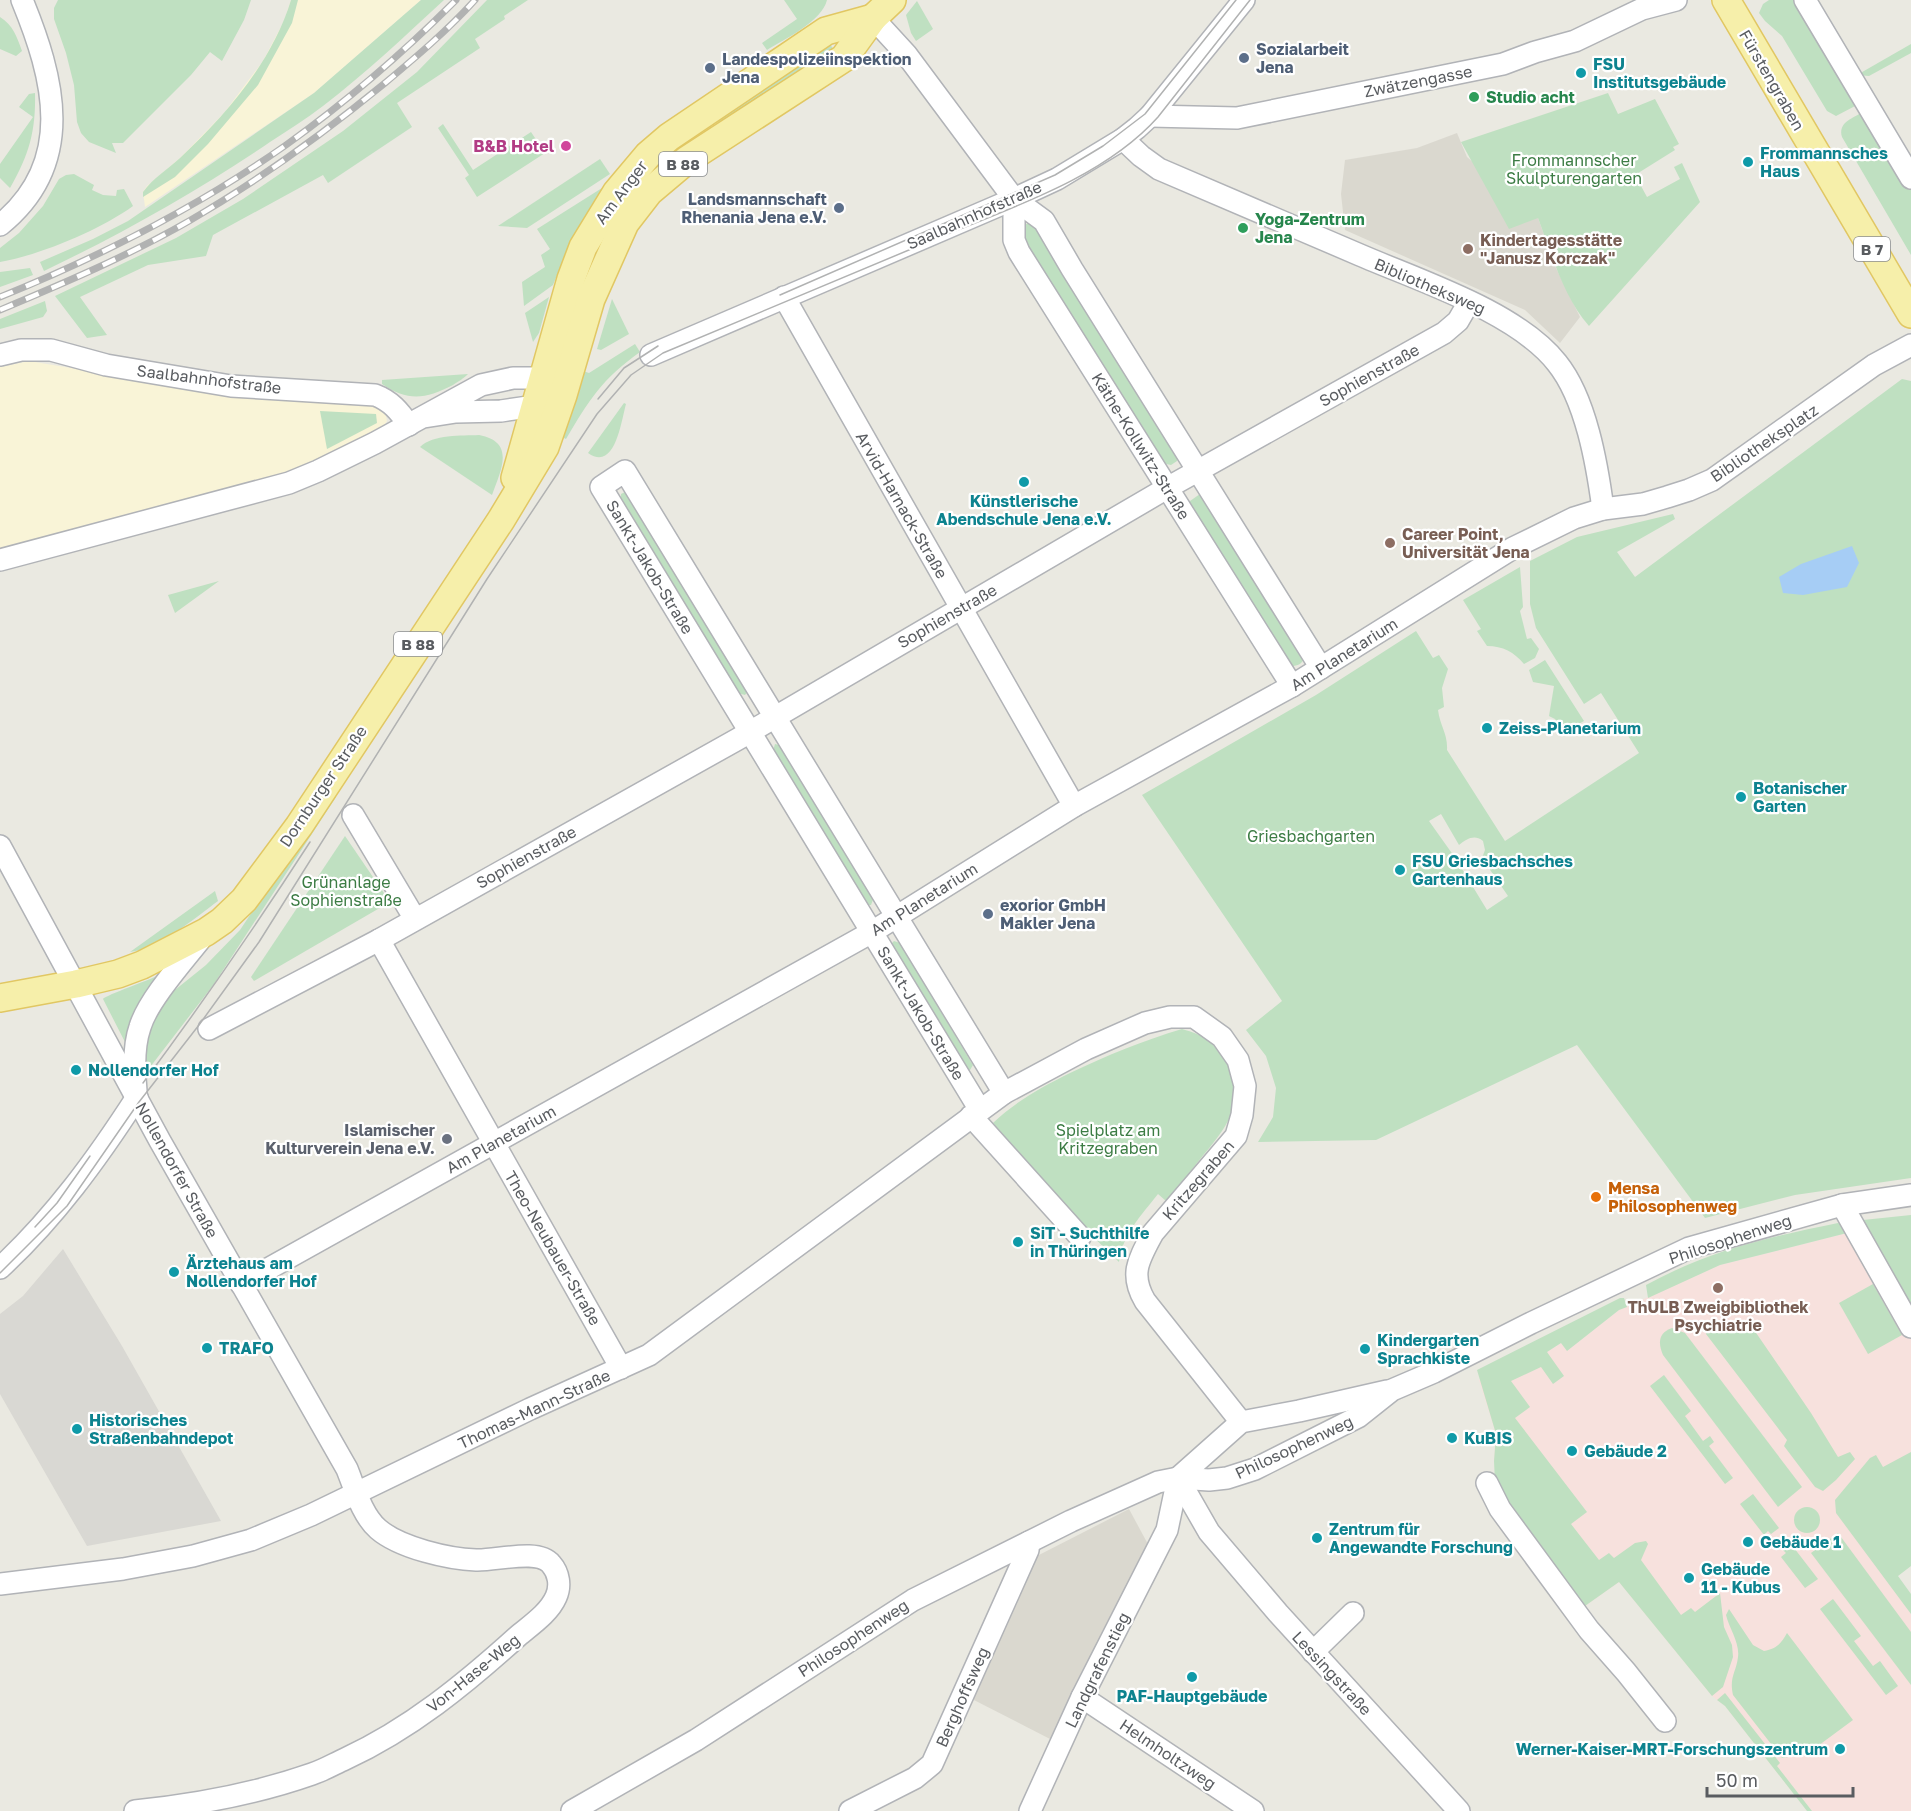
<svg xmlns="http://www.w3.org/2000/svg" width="1911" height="1811" font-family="'Golos Text',sans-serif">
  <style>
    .commercial { fill: #f9f4d7 }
    .industrial { fill: #d9d8d3 }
    .education { fill: #dad8cf }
    .medical { fill: #f7e1dd }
    .green { fill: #bfe0c1; fill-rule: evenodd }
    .water { fill: #a6cdf5 }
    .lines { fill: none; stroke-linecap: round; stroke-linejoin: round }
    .minor-casing { stroke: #b1b3b7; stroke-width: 24 }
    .major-casing { stroke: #e1c763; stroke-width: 30 }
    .minor { stroke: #fff; stroke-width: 21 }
    .major { stroke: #f6efaa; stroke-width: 27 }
    .tram { stroke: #b1b2b2; stroke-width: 1.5 }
    .rail-casing { stroke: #b1b2b2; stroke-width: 7 }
    .rail { stroke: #fff; stroke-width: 4.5; stroke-dasharray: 14; stroke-linecap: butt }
    .service-dot { fill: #5c6f8a; stroke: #fff; stroke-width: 2 }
    .culture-dot { fill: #0f9aa8; stroke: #fff; stroke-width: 2 }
    .leisure-dot { fill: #2e9e5b; stroke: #fff; stroke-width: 2 }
    .hotel-dot { fill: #d1479c; stroke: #fff; stroke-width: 2 }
    .education-dot { fill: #8d6e63; stroke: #fff; stroke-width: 2 }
    .worship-dot { fill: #6b7280; stroke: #fff; stroke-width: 2 }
    .food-dot { fill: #e8710a; stroke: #fff; stroke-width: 2 }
    .labels { text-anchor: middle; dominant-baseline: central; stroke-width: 4.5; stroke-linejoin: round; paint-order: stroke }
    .shield { fill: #fff; stroke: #8b8d90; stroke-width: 1.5 }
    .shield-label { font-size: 15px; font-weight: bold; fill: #595c60 }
    .service-label { font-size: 16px; font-weight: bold; fill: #4e5e75; stroke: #fff; text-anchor: start }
    .culture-label { font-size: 16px; font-weight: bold; fill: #0d838f; stroke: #fff; text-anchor: start }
    .street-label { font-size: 16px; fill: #595c60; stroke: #fff }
    .leisure-label { font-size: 16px; font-weight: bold; fill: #27864d; stroke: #fff; text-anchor: start }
    .hotel-label { font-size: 16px; font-weight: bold; fill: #b23c85; stroke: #fff; text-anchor: end }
    .park-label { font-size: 16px; fill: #3c7c44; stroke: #fff }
    .education-label { font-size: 16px; font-weight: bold; fill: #785e54; stroke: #fff; text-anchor: start }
    .worship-label { font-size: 16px; font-weight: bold; fill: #5b616d; stroke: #fff; text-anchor: end }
    .food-label { font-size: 16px; font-weight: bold; fill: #c56008; stroke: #fff; text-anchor: start }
  </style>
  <rect width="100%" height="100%" fill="#eae9e1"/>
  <g class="commercial">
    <polygon points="291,0 421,0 314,93 145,207 143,192 147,186 180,158 224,113 263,61 284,21"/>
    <polygon points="29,361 155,382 374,405 385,410 387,421 384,426 311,465 279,476 0,549 0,367"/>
  </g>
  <polygon class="industrial" points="63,1249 122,1346 221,1521 87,1546 0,1394 0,1314 23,1296"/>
  <g class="education">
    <polygon points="1457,133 1467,157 1538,218 1556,268 1580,317 1560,343 1525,310 1345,230 1341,194 1345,160 1417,148"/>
    <polygon points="1129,1509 1150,1548 1052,1740 970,1698 1035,1557"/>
  </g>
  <polygon class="medical" points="1851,1232 1911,1333 1911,1494 1855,1537 1911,1614 1911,1811 1807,1811 1725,1706 1712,1696 1619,1582 1585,1606 1494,1461 1496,1434 1479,1380 1547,1352 1561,1343 1568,1350 1619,1310 1720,1265"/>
  <g class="green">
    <polygon points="58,0 251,0 244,20 222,61 210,52 191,75 123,143 112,143 116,153 89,142 81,133 77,122 74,85 66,53 54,19 54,8"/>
    <path d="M291 0H298L292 23 258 85 208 144 175 177 143 197V192C153 178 168 169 180 158 227 114 272 62 291 0Z"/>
    <path d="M421 0H444C405 36 366 73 323 106 306 119 288 130 270 142 198 191 123 233 44 271L40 262 93 239 128 221 314 93Z"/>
    <polygon points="487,0 528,0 504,16 505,19 475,39 480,48 397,103 412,127 328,183 323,175 213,235 206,256 148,265 80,297 107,335 87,338 55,296 176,238 243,199 343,131 417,72"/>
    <path d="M784 0H827C822 21 785 39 767 50L762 43 797 19Z"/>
    <polygon points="1769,0 1798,0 1857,105 1836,116 1827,111 1782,36 1765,21 1759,13 1763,4"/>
    <polygon points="917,1 933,29 916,41 911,33 906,15"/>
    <path d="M0 17C13 25 17 37 22 51L16 56 0 49Z"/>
    <polygon points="829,42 833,49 771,89 722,128 714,118"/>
    <polygon points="1911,44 1911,53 1869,76 1857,75"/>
    <path d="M35 93C36 131 29 155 10 188L0 178V164L33 117 19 107 29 94Z"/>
    <path d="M1608 93 1618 114 1655 99 1679 144 1673 147 1675 150 1635 175 1647 197 1680 179 1674 167 1682 163 1700 202 1589 326C1564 298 1551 253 1538 218L1509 229 1461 142Z"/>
    <path d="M1861 113 1911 184V255L1842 137C1838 123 1851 119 1861 113Z"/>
    <polygon points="443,124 473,170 531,132 545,153 477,197 465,178 469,175 438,128"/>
    <polygon points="600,159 610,174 527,228 498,226"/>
    <path d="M74 174 94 185 92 190 103 195 116 196 117 190 124 189 133 206C100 230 40 255 0 262V248L19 233 43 206 59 179 66 175Z"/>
    <polygon points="602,188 571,241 553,285 524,306 522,282 545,267 541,255 550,249 537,229"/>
    <polygon points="1029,223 1035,225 1179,456 1177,461 1171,465 1161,463 1021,241 1024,225"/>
    <polygon points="30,268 33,275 0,287 0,272"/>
    <polygon points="549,297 539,333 533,342 525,313"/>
    <polygon points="612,299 629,334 601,350 597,349"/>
    <polygon points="45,301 47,311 43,317 0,329 0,319"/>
    <path d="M635 344 640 352C602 379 589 400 566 439L558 435 583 371 589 373Z"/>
    <path d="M468 374C463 379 459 381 453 385 426 399 408 402 382 384V380Z"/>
    <path d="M1902 379 1911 381V1178L1795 1195 1705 1218 1577 1045 1376 1140 1258 1142 1273 1117 1276 1088 1266 1056 1246 1030 1282 1001 1142 795 1316 695 1416 631 1433 658 1439 655 1448 669 1442 688 1444 707 1438 710C1440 726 1448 734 1447 750L1505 841 1639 753 1601 693 1584 704 1536 628 1530 604V561L1577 537 1673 514 1675 519 1617 552 1635 577ZM1441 814 1459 845C1467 839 1474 834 1483 841L1485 850 1482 858 1508 896 1487 910 1456 859 1429 821Z"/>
    <path d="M624 403 626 404C621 422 615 472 588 453Z"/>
    <polygon points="320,411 376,414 377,423 327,449"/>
    <path d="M479 435C516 442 501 470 492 495L420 447C433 434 462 436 479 435Z"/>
    <polygon points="627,491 748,691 745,695 738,693 621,498 621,494"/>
    <path d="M1200 494 1206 496 1304 658C1302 664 1298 666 1291 666L1189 508 1190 501Z"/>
    <path d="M1520 567 1523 607 1520 611 1527 639 1531 638 1539 649 1535 658 1524 664C1514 652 1503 646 1487 646L1477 631 1481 629 1463 600Z"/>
    <polygon points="219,581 175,613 168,595"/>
    <polygon points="1545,660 1584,721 1564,732 1555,719 1549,716 1554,686 1533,682 1529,670"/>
    <polygon points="775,744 782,746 874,897 871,905 866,905 773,751"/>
    <polygon points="331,794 336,797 214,984 144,1075 144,1041 165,998 206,965 240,930"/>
    <polygon points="345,836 390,902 254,981 251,977"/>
    <path d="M215 891 218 901C195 918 159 949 130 952Z"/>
    <polygon points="894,941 900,943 971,1062 973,1065 970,1070 967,1070 891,944"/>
    <path d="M162 974 127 1042H125L103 999C106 995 152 979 162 974Z"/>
    <path d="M1182 1029C1204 1035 1212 1041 1225 1060 1251 1098 1226 1128 1201 1158 1190 1172 1178 1187 1166 1201L1158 1194C1141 1216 1123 1233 1119 1262L1081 1225 993 1123C1016 1101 1042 1087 1070 1073 1108 1055 1142 1041 1182 1029Z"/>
    <polygon points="1911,1215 1911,1309 1863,1220"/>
    <path d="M1838 1223 1845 1226 1851 1232 1720 1265 1648 1298 1646 1285C1708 1251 1769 1237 1838 1223Z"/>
    <polygon points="1873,1284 1902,1335 1868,1354 1839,1303"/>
    <polygon points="1620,1298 1624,1298 1627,1307 1619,1310 1567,1351 1561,1343 1547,1352 1564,1376 1553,1384 1541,1367 1511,1381 1530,1407 1515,1418 1587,1512 1571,1524 1599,1560 1609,1553 1614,1558 1635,1543 1646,1541 1648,1544 1641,1560 1681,1615 1691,1608 1695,1612 1720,1593 1724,1627 1732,1645 1733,1657 1723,1687 1712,1696 1619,1582 1585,1606 1495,1483 1494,1461 1496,1434 1477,1370"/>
    <path d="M1739 1321 1750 1324 1811 1413 1838 1457 1850 1452 1855 1459 1836 1480 1823 1491 1815 1487 1784 1446 1787 1440 1706 1334C1714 1319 1726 1327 1739 1321Z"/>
    <path d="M1672 1328 1685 1333 1802 1487 1778 1507 1663 1355C1658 1343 1658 1333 1672 1328Z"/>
    <polygon points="1664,1375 1691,1411 1685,1416 1703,1441 1710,1436 1714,1442 1709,1446 1733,1478 1725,1484 1650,1386"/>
    <polygon points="1911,1452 1911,1566 1898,1576 1911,1594 1911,1614 1836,1513 1835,1500 1870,1458 1876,1455 1883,1467"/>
    <polygon points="1753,1494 1779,1528 1771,1534 1768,1531 1764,1535 1740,1504"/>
    <circle cx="1807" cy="1520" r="13"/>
    <polygon points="1838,1533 1911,1632 1911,1685 1811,1553"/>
    <polygon points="1791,1544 1818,1579 1805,1588 1781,1557 1786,1553 1783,1550"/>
    <polygon points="1833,1599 1861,1636 1854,1641 1873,1666 1880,1661 1898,1686 1886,1695 1820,1609"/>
    <path d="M1729 1609 1753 1645 1764 1651C1776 1649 1781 1644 1787 1633L1853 1720 1807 1754 1782 1758 1733 1695C1729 1677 1736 1673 1738 1657 1740 1643 1729 1628 1726 1615Z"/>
    <polygon points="1725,1693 1780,1763 1777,1766 1812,1811 1807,1811 1725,1706 1717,1700"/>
  </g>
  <polygon class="water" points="1852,546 1859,563 1847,587 1803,595 1783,593 1779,577 1801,564"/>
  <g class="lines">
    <defs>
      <g id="minor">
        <polyline points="1805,0 1911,178"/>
        <polyline points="873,18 906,54 1014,199 1044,221 1072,269 1321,668"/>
        <polyline points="1150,116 1237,118 1503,64 1535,52 1575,41 1642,9 1676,0"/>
        <path d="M1123 139 1141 156 1159 169C1226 198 1293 227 1360 255 1420 281 1517 312 1557 363 1586 399 1597 464 1603 509"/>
        <polyline points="1014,199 1014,240 1019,252 1292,686"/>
        <path d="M0 225C77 163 54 78 22 0"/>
        <polyline points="784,297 1074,806"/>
        <path d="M0 355 21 350H51L106 365 231 386 375 395C391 401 399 411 409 425"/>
        <polyline points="651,355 1014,199 1057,179 1123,139 1137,128 1150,116 1244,0"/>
        <polyline points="0,560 289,483 318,471 375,443 481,385 513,378 544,378 563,395 535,406 501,411 456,412 424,417"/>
        <polyline points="353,815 415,919"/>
        <path d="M0 846 160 1141 347 1469C355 1489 362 1515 378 1529 400 1548 449 1559 476 1560 496 1561 538 1548 551 1564 559 1573 561 1586 556 1597 549 1613 531 1625 518 1636 465 1684 410 1729 345 1759 334 1764 324 1770 312 1774 255 1794 194 1805 135 1811"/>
        <polyline points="379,940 621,1368"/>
        <polyline points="209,1029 379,940 738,739 1167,488 1444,333 1458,321 1469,302"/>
        <path d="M136 1091C134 1070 133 1047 140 1027 148 1000 185 959 203 936"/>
        <polyline points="980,1110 601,487 625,471 1004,1093"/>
        <polyline points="971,1116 1080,1237"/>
        <polyline points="1842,1205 1911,1327"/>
        <path d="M0 1268C54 1218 97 1159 137 1097"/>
        <polyline points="241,1284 872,932 1074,806 1292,686 1513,548 1574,518 1603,509 1643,504 1667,497 1689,490 1712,480 1874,365 1911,345"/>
        <polyline points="1178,1478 1209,1532 1278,1613 1459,1811"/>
        <polyline points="1178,1478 1241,1422 1299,1411 1387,1391"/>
        <polyline points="1487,1483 1500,1509 1589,1630 1626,1672 1665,1721"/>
        <path d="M0 1584 123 1569 193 1556 251 1540 311 1515 530 1409 649 1355 1004 1093 1086 1049 1145 1023 1170 1017H1194L1222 1037 1238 1060 1245 1086 1242 1115 1236 1136 1153 1233C1139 1259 1129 1274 1145 1301L1241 1422"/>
        <polyline points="1313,1652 1353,1613"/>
        <polyline points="1082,1697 1253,1811"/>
        <polyline points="572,1811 696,1740 913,1600 1071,1521 1158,1482 1178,1478 1209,1480 1227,1478 1255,1469 1358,1417 1392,1390 1434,1372 1531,1323 1689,1248 1842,1205 1911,1195"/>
        <polyline points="850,1811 915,1778 932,1764 1028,1550 1029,1542"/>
        <polyline points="1030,1811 1082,1697 1167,1530 1178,1478"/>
      </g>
      <g id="major">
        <polyline points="1726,0 1911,314"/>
        <polyline points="515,478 571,279 583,247 616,193 648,155 669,137 826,31 873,18"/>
        <polyline points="0,998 76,984 118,974 142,965 206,932 222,921 244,900 299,826 501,520 545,447 563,395 591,299 625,223 649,192 687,160 844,58 873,18 892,0"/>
      </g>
    </defs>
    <use href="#minor" class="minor-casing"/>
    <use href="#major" class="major-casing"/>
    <use href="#minor" class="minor"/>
    <use href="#major" class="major"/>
    <g class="tram">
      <polyline points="780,295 1055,175 1103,146 1145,114 1236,0"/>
      <polyline points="598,399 624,368 658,346"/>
      <path d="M143 1083C202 1004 257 924 310 842"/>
      <polyline points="35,1227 57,1203 90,1156"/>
      <path d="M0 1273 67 1206 139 1102 199 1025 259 942 487 579 597 414 631 375 663 353C752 316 840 279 928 242 1004 210 1102 180 1158 117L1250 0"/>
    </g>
    <defs>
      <g id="rail">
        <path d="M0 297C99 257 198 207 286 145 346 102 404 52 456 0"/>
        <path d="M0 310C64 283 128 256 189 221 258 181 323 134 385 83 416 57 448 30 475 0"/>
      </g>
    </defs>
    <use href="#rail" class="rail-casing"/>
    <use href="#rail" class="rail"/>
  </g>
  <g class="service-dot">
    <circle cx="1244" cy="58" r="6"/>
    <circle cx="710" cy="68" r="6"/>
    <circle cx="839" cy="208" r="6"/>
    <circle cx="988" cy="914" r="6"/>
  </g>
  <g class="culture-dot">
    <circle cx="1581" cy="73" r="6"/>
    <circle cx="1748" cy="162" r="6"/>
    <circle cx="1024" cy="482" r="6"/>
    <circle cx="1487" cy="728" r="6"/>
    <circle cx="1741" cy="797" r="6"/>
    <circle cx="1400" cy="870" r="6"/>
    <circle cx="76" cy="1070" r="6"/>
    <circle cx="1018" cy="1242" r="6"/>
    <circle cx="174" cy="1272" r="6"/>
    <circle cx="207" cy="1348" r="6"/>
    <circle cx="1365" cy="1349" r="6"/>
    <circle cx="77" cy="1429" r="6"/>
    <circle cx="1452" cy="1438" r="6"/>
    <circle cx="1572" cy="1451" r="6"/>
    <circle cx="1317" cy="1538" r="6"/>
    <circle cx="1748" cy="1542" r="6"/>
    <circle cx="1689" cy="1578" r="6"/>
    <circle cx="1192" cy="1677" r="6"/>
    <circle cx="1840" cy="1749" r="6"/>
  </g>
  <g class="leisure-dot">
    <circle cx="1474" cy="97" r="6"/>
    <circle cx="1243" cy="228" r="6"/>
  </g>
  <circle class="hotel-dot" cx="566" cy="146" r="6"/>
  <g class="education-dot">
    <circle cx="1468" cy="249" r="6"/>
    <circle cx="1390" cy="543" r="6"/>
    <circle cx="1718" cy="1288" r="6"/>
  </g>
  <circle class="worship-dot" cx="447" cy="1139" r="6"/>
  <circle class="food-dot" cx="1596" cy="1197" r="6"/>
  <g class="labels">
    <g class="shield">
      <rect x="659" y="152" width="48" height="24" rx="4.5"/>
      <rect x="1854" y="237" width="36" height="24" rx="4.5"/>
      <rect x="394" y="632" width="48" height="24" rx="4.5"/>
    </g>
    <g class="shield-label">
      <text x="683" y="164">B 88</text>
      <text x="1872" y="249">B 7</text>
      <text x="418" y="644">B 88</text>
    </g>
    <g class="service-label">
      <text x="1256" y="49">Sozialarbeit<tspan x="1256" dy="18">Jena</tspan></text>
      <text x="722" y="59">Landespolizeiinspektion<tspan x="722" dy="18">Jena</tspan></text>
      <text x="827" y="199" text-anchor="end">Landsmannschaft<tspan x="827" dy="18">Rhenania Jena e.V.</tspan></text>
      <text x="1000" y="905">exorior GmbH<tspan x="1000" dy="18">Makler Jena</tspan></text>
    </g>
    <g class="culture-label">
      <text x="1593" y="64">FSU<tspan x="1593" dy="18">Institutsgebäude</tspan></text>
      <text x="1760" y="153">Frommannsches<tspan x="1760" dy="18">Haus</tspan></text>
      <text x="1024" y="501" text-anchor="middle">Künstlerische<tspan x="1024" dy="18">Abendschule Jena e.V.</tspan></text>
      <text x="1499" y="728">Zeiss-Planetarium</text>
      <text x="1753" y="788">Botanischer<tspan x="1753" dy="18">Garten</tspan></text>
      <text x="1412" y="861">FSU Griesbachsches<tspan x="1412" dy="18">Gartenhaus</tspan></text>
      <text x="88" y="1070">Nollendorfer Hof</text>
      <text x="1030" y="1233">SiT - Suchthilfe<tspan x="1030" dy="18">in Thüringen</tspan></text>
      <text x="186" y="1263">Ärztehaus am<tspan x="186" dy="18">Nollendorfer Hof</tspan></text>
      <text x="1377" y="1340">Kindergarten<tspan x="1377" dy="18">Sprachkiste</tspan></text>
      <text x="219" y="1348">TRAFO</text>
      <text x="89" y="1420">Historisches<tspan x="89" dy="18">Straßenbahndepot</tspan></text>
      <text x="1464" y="1438">KuBIS</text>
      <text x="1584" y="1451">Gebäude 2</text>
      <text x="1329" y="1529">Zentrum für<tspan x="1329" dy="18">Angewandte Forschung</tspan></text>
      <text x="1760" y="1542">Gebäude 1</text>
      <text x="1701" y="1569">Gebäude<tspan x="1701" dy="18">11 - Kubus</tspan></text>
      <text x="1192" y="1696" text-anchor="middle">PAF-Hauptgebäude</text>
      <text x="1828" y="1749" text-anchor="end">Werner-Kaiser-MRT-Forschungszentrum</text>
    </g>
    <g class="street-label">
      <text transform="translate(1772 80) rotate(60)">Fürstengraben</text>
      <text transform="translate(1418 81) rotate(-11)">Zwätzengasse</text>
      <text transform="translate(621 192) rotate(-53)">Am Anger</text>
      <text transform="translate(974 215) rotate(-24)">Saalbahnhofstraße</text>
      <text transform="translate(1430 286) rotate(23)">Bibliotheksweg</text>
      <text transform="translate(1369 375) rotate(-29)">Sophienstraße</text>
      <text transform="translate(209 379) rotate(7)">Saalbahnhofstraße</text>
      <text transform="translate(1764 443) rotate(-34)">Bibliotheksplatz</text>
      <text transform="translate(1141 446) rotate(58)">Käthe-Kollwitz-Straße</text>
      <text transform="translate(902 505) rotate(60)">Arvid-Harnack-Straße</text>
      <text transform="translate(650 567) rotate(59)">Sankt-Jakob-Straße</text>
      <text transform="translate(947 616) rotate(-30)">Sophienstraße</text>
      <text transform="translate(1344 654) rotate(-32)">Am Planetarium</text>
      <text transform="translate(323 786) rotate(-56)">Dornburger Straße</text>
      <text transform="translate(526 857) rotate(-29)">Sophienstraße</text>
      <text transform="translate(924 899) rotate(-32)">Am Planetarium</text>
      <text transform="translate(921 1013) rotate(59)">Sankt-Jakob-Straße</text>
      <text transform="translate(501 1139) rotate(-29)">Am Planetarium</text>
      <text transform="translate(177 1170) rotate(61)">Nollendorfer Straße</text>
      <text transform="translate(1198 1180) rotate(-49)">Kritzegraben</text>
      <text transform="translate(1730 1239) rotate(-18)">Philosophenweg</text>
      <text transform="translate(553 1248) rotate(60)">Theo-Neubauer-Straße</text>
      <text transform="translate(534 1409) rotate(-25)">Thomas-Mann-Straße</text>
      <text transform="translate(1294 1447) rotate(-25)">Philosophenweg</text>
      <text transform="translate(853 1638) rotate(-33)">Philosophenweg</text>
      <text transform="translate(1097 1670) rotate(-64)">Landgrafenstieg</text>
      <text transform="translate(473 1673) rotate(-39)">Von-Hase-Weg</text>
      <text transform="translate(1332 1673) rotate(47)">Lessingstraße</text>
      <text transform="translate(962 1697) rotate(-66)">Berghoffsweg</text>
      <text transform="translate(1168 1754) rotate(34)">Helmholtzweg</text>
    </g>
    <g class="leisure-label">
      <text x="1486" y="97">Studio acht</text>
      <text x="1255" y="219">Yoga-Zentrum<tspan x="1255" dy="18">Jena</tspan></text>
    </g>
    <g class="hotel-label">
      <text x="554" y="146">B&amp;B Hotel</text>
    </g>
    <g class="park-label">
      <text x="1574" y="160">Frommannscher<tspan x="1574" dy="18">Skulpturengarten</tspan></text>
      <text x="1311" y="836">Griesbachgarten</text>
      <text x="346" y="882">Grünanlage<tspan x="346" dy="18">Sophienstraße</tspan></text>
      <text x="1108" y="1130">Spielplatz am<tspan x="1108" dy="18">Kritzegraben</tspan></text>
    </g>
    <g class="education-label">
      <text x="1480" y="240">Kindertagesstätte<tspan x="1480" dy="18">"Janusz Korczak"</tspan></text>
      <text x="1402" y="534">Career Point,<tspan x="1402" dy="18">Universität Jena</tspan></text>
      <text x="1718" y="1307" text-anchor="middle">ThULB Zweigbibliothek<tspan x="1718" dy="18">Psychiatrie</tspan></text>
    </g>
    <g class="worship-label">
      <text x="435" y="1130">Islamischer<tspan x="435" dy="18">Kulturverein Jena e.V.</tspan></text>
    </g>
    <g class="food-label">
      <text x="1608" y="1188">Mensa<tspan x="1608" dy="18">Philosophenweg</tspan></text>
    </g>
  </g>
  <path d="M1707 1787v9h146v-9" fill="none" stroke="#595c60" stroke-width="3"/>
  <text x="1716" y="1787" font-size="18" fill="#595c60" stroke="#ffffff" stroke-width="4.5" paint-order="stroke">50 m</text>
</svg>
